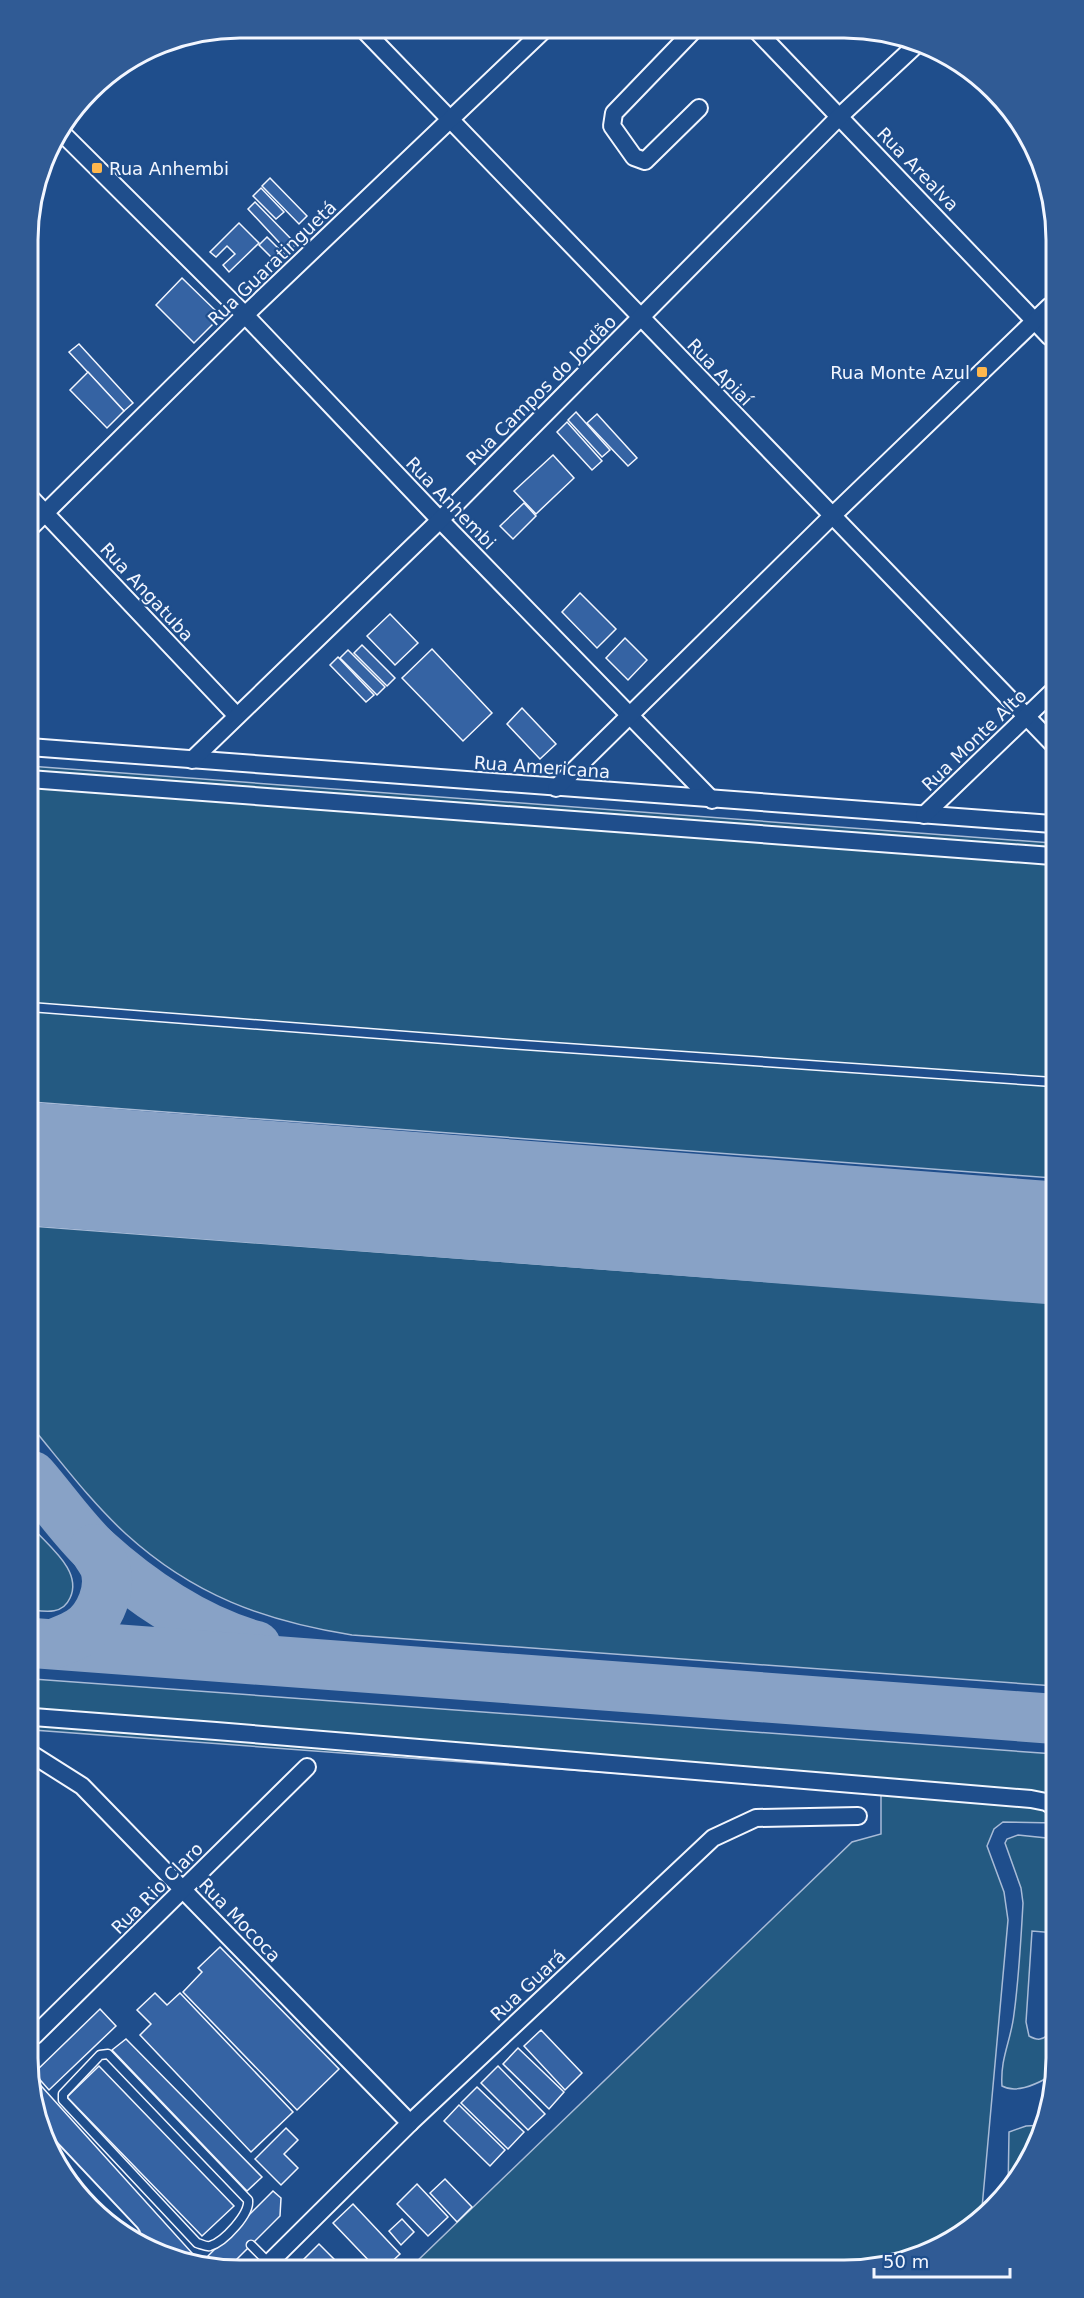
<svg xmlns="http://www.w3.org/2000/svg" width="1084" height="2298" font-family="'DejaVu Sans',sans-serif">
  <style>
    .green { fill: #245a82; stroke: #a8bbd7; stroke-width: 1.5 }
    .lines { fill: none; stroke-linecap: round; stroke-linejoin: round }
    .taxiway { stroke: #88a2c6; stroke-width: 50 }
    .runway { stroke: #88a2c6; stroke-width: 123 }
    .building { fill: #3563a3; stroke: #f2f6ff; stroke-width: 1.5 }
    .service-casing { stroke: #f2f6ff; stroke-width: 11 }
    .minor-casing { stroke: #f2f6ff; stroke-width: 20 }
    .service { stroke: #1f4e8c; stroke-width: 8 }
    .minor { stroke: #1f4e8c; stroke-width: 16 }
    .poi-dot { fill: #ffb74d; stroke: #1f4e8c; stroke-width: 2 }
    .labels { text-anchor: middle; dominant-baseline: central; stroke-width: 4.5; stroke-linejoin: round; paint-order: stroke }
    .poi-label { font-size: 18px; fill: #f2f6ff; stroke: #1f4e8c; text-anchor: start }
    .street-label { font-size: 18px; fill: #f2f6ff; stroke: #1f4e8c }
    .rim { fill: none; stroke: #f2f6ff; stroke-width: 3 }
  </style>
  <rect width="100%" height="100%" fill="#1f4e8c"/>
  <g class="green">
    <polygon points="29,766 1052,843 1053,1178 31,1102"/>
    <path d="M31 1226 1054 1303 1055 1686 352 1635C264 1621 193 1595 126 1534 91 1502 62 1463 32 1427Z"/>
    <path d="M32 1527C48 1546 83 1571 70 1598 63 1614 47 1612 33 1610Z"/>
    <polygon points="33,1679 1055,1754 1056,1823 1003,1822 994,1829 987,1846 1004,1892 1008,1920 981,2219 962,2235 900,2264 412,2266 852,1842 881,1834 881,1793 33,1730"/>
    <path d="M1018 1835 1056 1839V1933L1032 1931 1026 2022 1029 2036C1045 2045 1045 2032 1056 2032L1057 2072C1043 2081 1018 2095 1002 2086 1000 2058 1011 2041 1014 2014 1019 1977 1021 1940 1023 1903L1021 1888 1005 1843 1007 1839Z"/>
    <polygon points="1044,2125 1041,2140 1008,2194 1009,2132 1026,2126"/>
  </g>
  <g class="lines">
    <g class="taxiway">
      <path d="M32 1476C53 1500 72 1528 95 1550 140 1591 197 1630 256 1646"/>
      <polyline points="33,1643 1055,1719"/>
      <path d="M54 1644C63 1640 72 1637 80 1632 100 1619 113 1588 104 1565 101 1559 97 1554 94 1549"/>
    </g>
    <polyline class="runway" points="31,1164 1054,1243"/>
  </g>
  <g class="building">
    <polygon points="270,178 307,216 299,224 262,186"/>
    <polygon points="261,188 284,212 276,219 253,196"/>
    <polygon points="255,202 296,244 288,252 248,209"/>
    <polygon points="239,223 259,243 229,272 223,265 235,254 227,246 216,257 210,252"/>
    <polygon points="267,237 285,255 277,263 259,245"/>
    <polygon points="182,278 215,310 216,321 194,343 156,305"/>
    <polygon points="79,344 133,403 124,411 69,352"/>
    <polygon points="88,372 124,411 107,428 70,390"/>
    <polygon points="576,412 610,450 602,457 568,420"/>
    <polygon points="597,414 637,458 628,466 587,423"/>
    <polygon points="567,422 602,461 592,470 557,432"/>
    <polygon points="553,455 574,478 536,514 514,491"/>
    <polygon points="524,503 536,516 513,539 500,526"/>
    <polygon points="580,593 616,629 597,648 562,612"/>
    <polygon points="390,614 418,643 395,665 367,636"/>
    <polygon points="625,638 647,660 628,680 606,658"/>
    <polygon points="362,645 395,678 387,686 354,653"/>
    <polygon points="432,649 492,713 463,741 402,678"/>
    <polygon points="348,650 385,687 377,695 340,658"/>
    <polygon points="338,657 374,695 366,702 330,665"/>
    <polygon points="522,708 556,744 540,759 507,724"/>
    <polygon points="220,1947 339,2069 297,2110 183,1992 202,1972 198,1968"/>
    <polygon points="1052,1979 1056,1980 1056,2016 1049,2015"/>
    <polygon points="155,1993 167,2005 180,1993 293,2112 251,2152 140,2035 151,2024 137,2010"/>
    <polygon points="100,2009 116,2026 49,2090 34,2073"/>
    <polygon points="541,2030 582,2073 565,2090 524,2046"/>
    <polygon points="126,2039 262,2177 247,2191 112,2050"/>
    <polygon points="518,2048 564,2092 549,2109 503,2064"/>
    <polygon points="99,2066 234,2206 202,2236 67,2097"/>
    <polygon points="498,2066 545,2114 528,2130 481,2083"/>
    <polygon points="34,2078 201,2263 273,2191 281,2198 280,2216 229,2267 198,2267 149,2243 41,2129 34,2114"/>
    <polygon points="477,2087 524,2132 508,2149 461,2103"/>
    <polygon points="459,2105 505,2150 490,2166 444,2121"/>
    <polygon points="286,2128 298,2140 284,2154 298,2168 281,2185 255,2159"/>
    <polygon points="445,2179 472,2207 457,2222 430,2193"/>
    <polygon points="417,2184 448,2217 428,2236 397,2204"/>
    <polygon points="353,2204 400,2254 387,2266 374,2266 333,2223"/>
    <polygon points="402,2219 414,2232 401,2245 389,2231"/>
    <polygon points="319,2244 341,2266 296,2267"/>
  </g>
  <g class="lines">
    <defs>
      <g id="service">
        <polyline points="30,1007 509,1044 1053,1082"/>
        <path d="M108 2054 248 2200C250 2214 224 2242 210 2246 206 2247 201 2244 197 2243L63 2100V2094L100 2055Z"/>
        <polyline points="251,2245 269,2263"/>
      </g>
      <g id="minor">
        <polyline points="362,28 1052,743"/>
        <polyline points="694,30 614,113 612,126 634,157 645,161 699,108"/>
        <polyline points="756,30 1050,337"/>
        <polyline points="60,131 245,315 440,520 712,800"/>
        <polyline points="28,495 237,716"/>
        <polyline points="29,529 245,315 545,29"/>
        <polyline points="29,747 1052,824"/>
        <polyline points="192,760 440,520 840,116 915,46"/>
        <polyline points="29,779 1052,856"/>
        <polyline points="556,788 832,516 1050,306"/>
        <polyline points="924,815 1052,692"/>
        <polyline points="33,1717 216,1731 1031,1799 1046,1802 1056,1808"/>
        <polyline points="33,1755 82,1786 410,2123"/>
        <polyline points="34,2036 307,1767"/>
        <polyline points="50,2148 131,2234"/>
        <polyline points="265,2267 410,2123 713,1838 756,1818 858,1816"/>
      </g>
    </defs>
    <use href="#service" class="service-casing"/>
    <use href="#minor" class="minor-casing"/>
    <use href="#service" class="service"/>
    <use href="#minor" class="minor"/>
  </g>
  <g class="poi-dot">
    <rect x="91" y="162" width="12" height="12" rx="3"/>
    <rect x="976" y="366" width="12" height="12" rx="3"/>
  </g>
  <g class="labels">
    <g class="poi-label">
      <text x="109" y="168">Rua Anhembi</text>
      <text x="970" y="372" text-anchor="end">Rua Monte Azul</text>
    </g>
    <g class="street-label">
      <text transform="translate(918 169) rotate(46)">Rua Arealva</text>
      <text transform="translate(272 263) rotate(-44)">Rua Guaratinguetá</text>
      <text transform="translate(720 372) rotate(46)">Rua Apiaí</text>
      <text transform="translate(541 390) rotate(-45)">Rua Campos do Jordão</text>
      <text transform="translate(451 503) rotate(46)">Rua Anhembi</text>
      <text transform="translate(147 592) rotate(47)">Rua Angatuba</text>
      <text transform="translate(974 740) rotate(-44)">Rua Monte Alto</text>
      <text transform="translate(542 767) rotate(4)">Rua Americana</text>
      <text transform="translate(157 1888) rotate(-45)">Rua Rio Claro</text>
      <text transform="translate(240 1920) rotate(46)">Rua Mococa</text>
      <text transform="translate(528 1985) rotate(-43)">Rua Guará</text>
    </g>
  </g>
  <path d="M0 0H1084V2298H0ZM240 38H844A202 202 0 0 1 1046 240V2058A202 202 0 0 1 844 2260H240A202 202 0 0 1 38 2058V240A202 202 0 0 1 240 38Z" fill="#305b95" fill-rule="evenodd"/>
  <path class="rim" d="M240 38H844A202 202 0 0 1 1046 240V2058A202 202 0 0 1 844 2260H240A202 202 0 0 1 38 2058V240A202 202 0 0 1 240 38Z"/>
  <path d="M874 2268v9h136v-9" fill="none" stroke="#f2f6ff" stroke-width="3"/>
  <text x="883" y="2268" font-size="18" fill="#f2f6ff" stroke="#1f4e8c" stroke-width="4.5" paint-order="stroke">50 m</text>
</svg>
